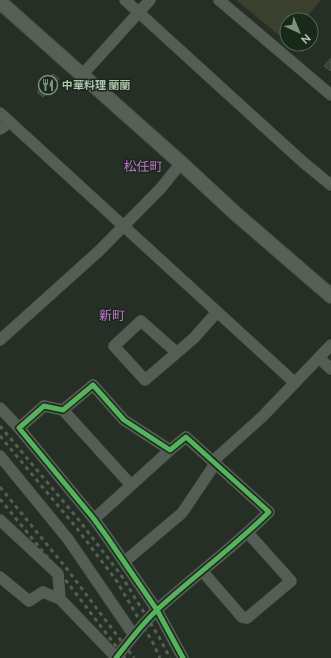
<svg xmlns="http://www.w3.org/2000/svg" width="331" height="658" font-family="Figtree,'Noto Sans JP',sans-serif">
  <style>
    .green { fill: #3a402d }
    .building { fill: #3a453a; stroke: #4c584c }
    .lines { fill: none; stroke-linecap: round; stroke-linejoin: round }
    .minor-casing { stroke: #424a42; stroke-width: 12 }
    .major-casing { stroke: #414c42; stroke-width: 16 }
    .minor { stroke: #545e54; stroke-width: 11 }
    .major { stroke: #566056; stroke-width: 14 }
    .rail { stroke: #545f55; stroke-width: 3; stroke-dasharray: 4 4; stroke-linecap: butt }
    .cycleway-casing { stroke: #192919; stroke-width: 8 }
    .cycleway { stroke: #56b35d; stroke-width: 5 }
    .labels { text-anchor: middle; dominant-baseline: central; stroke-width: 3; stroke-linejoin: round; paint-order: stroke }
    .poi-label { font-size: 11px; font-weight: bold; fill: #adc2ae; stroke: #192919; text-anchor: start }
    .quarter-label { font-size: 13px; fill: #c36fd0; stroke: #192919 }
  </style>
  <rect width="100%" height="100%" fill="#252f25"/>
  <polygon class="green" points="236,0 321,0 304,20 287,20 287,39 286,41"/>
  <g class="building">
    <polygon points="331,58 331,71 324,66"/>
    <polygon points="53,74 59,79 43,97 37,92"/>
  </g>
  <g class="lines">
    <defs>
      <g id="minor">
        <polyline points="125,0 238,103 304,163 331,185"/>
        <polyline points="219,0 331,95"/>
        <polyline points="82,75 150,0"/>
        <polyline points="0,113 295,383"/>
        <polyline points="0,129 10,122"/>
        <polyline points="0,340 99,251 161,188 181,163"/>
        <polyline points="176,352 141,321 114,346 145,380 194,338 217,312"/>
        <polyline points="319,358 331,369"/>
        <polyline points="0,408 19,428"/>
        <polyline points="63,410 131,485"/>
        <polyline points="0,456 68,539 133,634"/>
        <polyline points="94,519 170,450"/>
        <polyline points="0,520 58,574 60,599 116,657"/>
        <polyline points="124,562 182,513 213,467 213,461 263,416 331,345"/>
        <polyline points="203,572 242,617 247,618 291,581 248,533"/>
        <polyline points="0,577 29,601 43,592 60,599"/>
        <path d="M116 658C129 641 142 624 158 609 194 576 234 547 269 512L186 437 170 450 124 420 93 385 63 410 44 406 19 428 94 519 107 537 157 610 183 658"/>
      </g>
      <polyline id="major" points="0,2 181,163 236,214 331,296"/>
    </defs>
    <use href="#minor" class="minor-casing"/>
    <use href="#major" class="major-casing"/>
    <use href="#minor" class="minor"/>
    <use href="#major" class="major"/>
    <g class="rail">
      <polyline points="0,426 78,519 121,575 159,637 170,658"/>
      <polyline points="0,436 75,526 116,580 153,643 160,658"/>
      <polyline points="0,487 67,569 134,658"/>
      <polyline points="0,499 61,574 125,658"/>
    </g>
    <defs>
      <path id="cycleway" d="M116 658C129 641 142 624 158 609 194 576 234 547 269 512L186 437 170 450 124 420 93 385 63 410 44 406 19 428 94 519 107 537 157 610 183 658"/>
    </defs>
    <use href="#cycleway" class="cycleway-casing"/>
    <use href="#cycleway" class="cycleway"/>
  </g>
  <defs>
    <symbol id="restaurant-ring" viewBox="-11 -11 22 22"><circle r="9.5" fill="#192919" stroke="#7d8f7e" stroke-width="1.5"/><path d="M-5-6h1v4h1v-4h1v4h1v-4h1v5L-1.5 .5V6h-2V.5L-5-1ZM5-6V6H3V1.5H1.5Q1.5-4 5-6Z" fill="#7d8f7e"/></symbol>
  </defs>
  <g fill-rule="evenodd">
    <use href="#restaurant-ring" x="37" y="74" width="22" height="22"/>
  </g>
  <g class="labels">
    <g class="poi-label">
      <text x="62" y="85">中華料理 蘭蘭</text>
    </g>
    <g class="quarter-label">
      <text x="143" y="166">松任町</text>
      <text x="112" y="315">新町</text>
    </g>
  </g>
  <g transform="translate(299 32) rotate(136)"><circle r="19" fill="#192919" stroke="#546655"/>
  <path d="M0-3L7 15L0 10L-7 15Z" fill="#7d8f7e"/>
  <text y="-6" font-size="11" font-weight="bold" text-anchor="middle" fill="#adc2ae">N</text>
  </g>
</svg>
